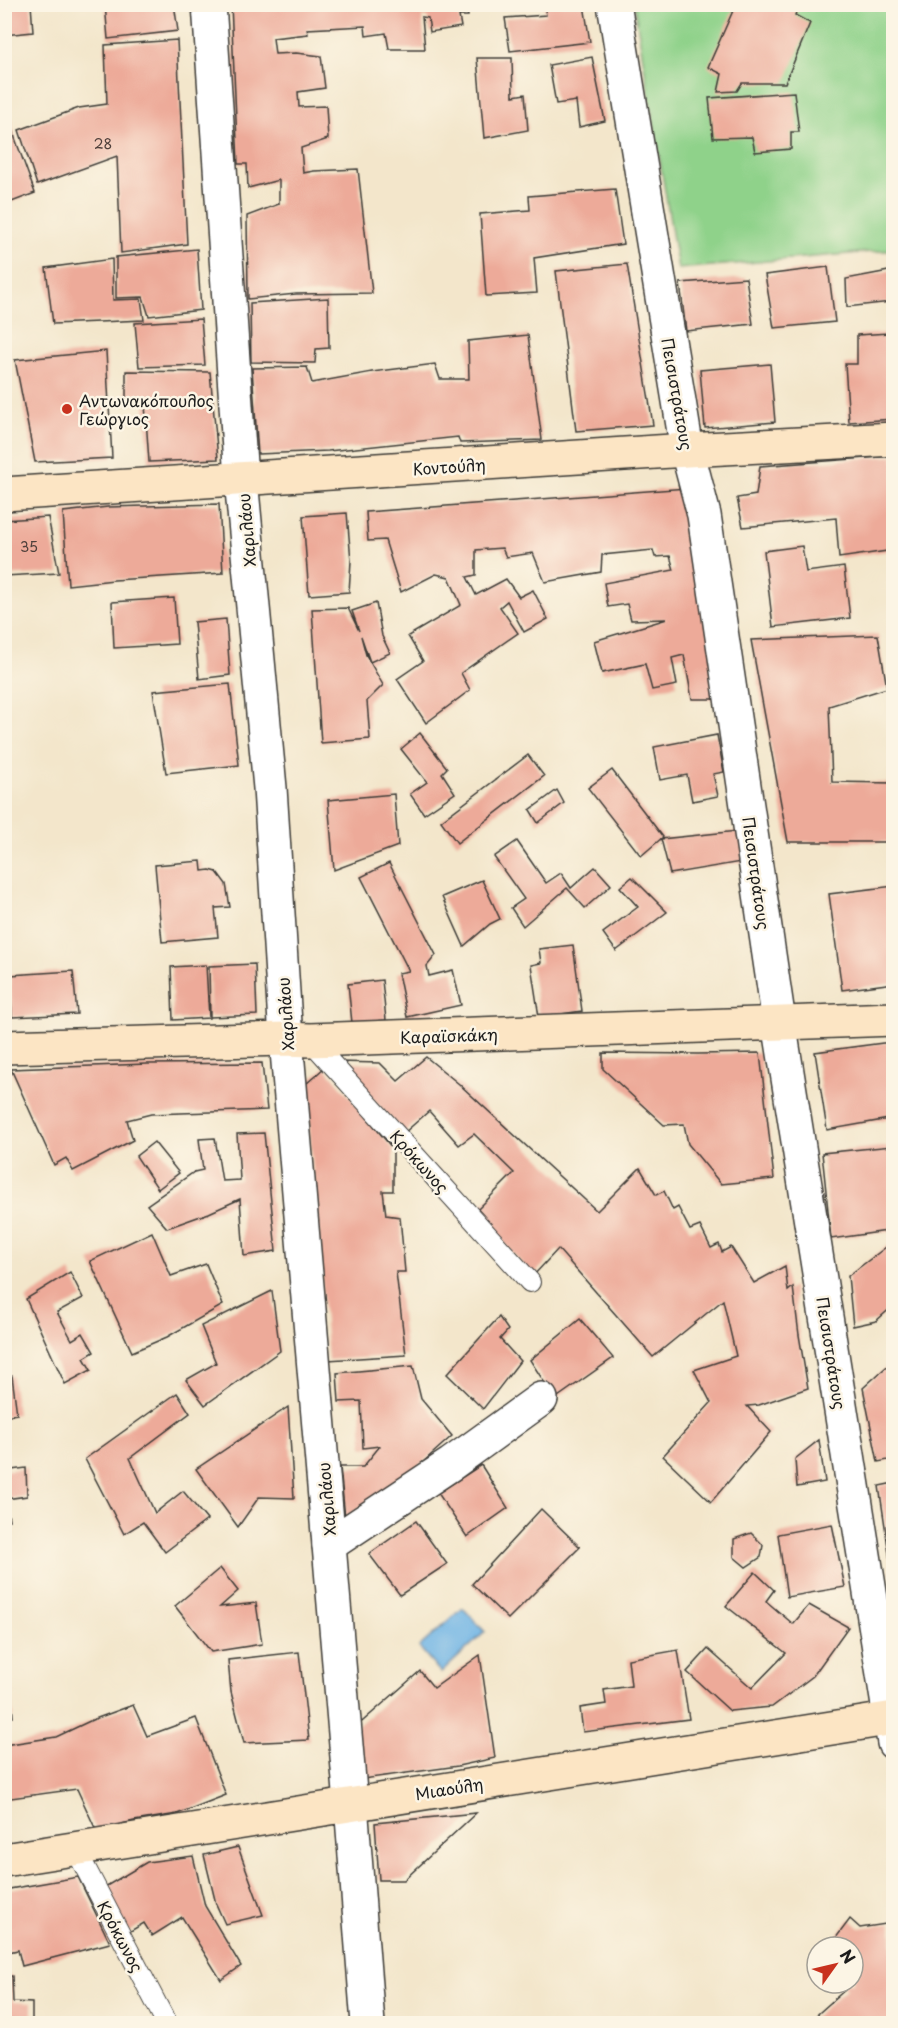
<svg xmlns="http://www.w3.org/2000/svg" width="898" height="2028" font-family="'Playpen Sans',sans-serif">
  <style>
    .green { fill: #8fd28a; stroke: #567753; stroke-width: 1.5 }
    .water { fill: #6eb4e5; stroke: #456880; stroke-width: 1.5 }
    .building { fill: #edaa99 }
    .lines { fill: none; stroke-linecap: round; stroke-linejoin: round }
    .lane-casing { stroke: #3c3a36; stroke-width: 22 }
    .street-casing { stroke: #3c3a36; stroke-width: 36 }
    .secondary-casing { stroke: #3c3a36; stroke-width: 36 }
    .lane { stroke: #fff; stroke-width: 20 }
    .street { stroke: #fff; stroke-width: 33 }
    .secondary { stroke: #fce5c4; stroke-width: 33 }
    .poi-dot { fill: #c8321e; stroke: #fcf5e5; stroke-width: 2 }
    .labels { text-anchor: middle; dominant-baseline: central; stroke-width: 5; stroke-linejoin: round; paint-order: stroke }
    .number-label { font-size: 14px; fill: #50403b }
    .street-label { font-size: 16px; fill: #1c1c1c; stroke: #fcf5e5 }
    .poi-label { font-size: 16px; fill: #1c1c1c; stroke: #fcf5e5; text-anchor: start }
  </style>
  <rect width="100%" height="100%" fill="#fcf5e5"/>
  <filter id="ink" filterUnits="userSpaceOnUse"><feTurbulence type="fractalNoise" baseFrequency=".0167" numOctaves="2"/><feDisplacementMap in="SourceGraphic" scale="12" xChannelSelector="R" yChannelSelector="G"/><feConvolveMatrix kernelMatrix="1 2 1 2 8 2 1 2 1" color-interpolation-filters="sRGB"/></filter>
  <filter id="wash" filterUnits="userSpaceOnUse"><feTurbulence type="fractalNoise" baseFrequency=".008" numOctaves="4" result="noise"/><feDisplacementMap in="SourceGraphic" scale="24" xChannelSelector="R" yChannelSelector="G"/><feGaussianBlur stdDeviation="1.35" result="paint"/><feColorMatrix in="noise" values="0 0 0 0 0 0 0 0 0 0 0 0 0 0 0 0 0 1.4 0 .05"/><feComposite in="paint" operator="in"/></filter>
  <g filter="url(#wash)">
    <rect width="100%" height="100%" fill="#f3e6cb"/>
    <polygon class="green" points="634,5 893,5 893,250 678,269"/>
    <polygon class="water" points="463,1608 485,1632 441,1673 419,1647"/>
    <g id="blocks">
      <g class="building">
        <polygon points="4,4 31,4 33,32 4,35"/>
        <polygon points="105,4 174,4 178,31 108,39"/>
        <polygon points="231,4 467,4 468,16 459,16 461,27 430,32 428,18 422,17 425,49 389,49 386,33 366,36 365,26 307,29 308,34 273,38 275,54 296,53 321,56 325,88 298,92 299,107 326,106 328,139 301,148 303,173 314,171 358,169 372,293 296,294 248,299 247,216 279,204 279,180 248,188 247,164 238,164"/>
        <polygon points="736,4 800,4 795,15 810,23 785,83 742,83 737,91 718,92 722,74 708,67"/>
        <polygon points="544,5 584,5 590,42 510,51 505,18 546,15"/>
        <polygon points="177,40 187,244 121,253 117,156 37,185 19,130 79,108 107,104 105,45"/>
        <polygon points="592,57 605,121 579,127 576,101 556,104 549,65"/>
        <polygon points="477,58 512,58 513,96 525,94 528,130 484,138"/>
        <polygon points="794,92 799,132 791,132 791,149 755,152 752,137 713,138 709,98"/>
        <polygon points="9,112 15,138 35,193 4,205 4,114"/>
        <polygon points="615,189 623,244 534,258 537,293 486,296 480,214 530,210 529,196"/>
        <polygon points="197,249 201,310 149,316 143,297 116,298 116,257"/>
        <polygon points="112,259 113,300 141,299 144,320 53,324 46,268"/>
        <polygon points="627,264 653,425 576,431 556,271"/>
        <polygon points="828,267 835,322 774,328 765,275"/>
        <polygon points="894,270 894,309 891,302 847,307 846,279"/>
        <polygon points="746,278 753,324 686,331 680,283"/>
        <polygon points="328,298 329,348 316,349 315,363 251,362 250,303"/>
        <polygon points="201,319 205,365 139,367 135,323"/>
        <polygon points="889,333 894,352 894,419 849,422 845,364 857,364 857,335"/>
        <polygon points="528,335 542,440 460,443 458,437 328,451 258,454 252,368 307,367 312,383 372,372 435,364 440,379 469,379 468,341"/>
        <polygon points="106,351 112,458 35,462 15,360"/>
        <polygon points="770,364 775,422 705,428 700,370"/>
        <polygon points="126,371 210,372 218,459 149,462 145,404 126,404"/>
        <polygon points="894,456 894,550 839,558 836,518 743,527 737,498 756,495 760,466"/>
        <polygon points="687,488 725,699 692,699 684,655 672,658 677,685 652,690 645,664 602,673 594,641 667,619 631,620 627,604 608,607 604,583 674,570 670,556 655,557 653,550 602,555 601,572 545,582 533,553 506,557 502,548 476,550 476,575 467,577 476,595 506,579 519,597 533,590 548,619 524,632 507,601 500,607 518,633 461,673 470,690 426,723 397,679 423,661 408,636 461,605 449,577 436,574 401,592 385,540 368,541 366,512"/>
        <polygon points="219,504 223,573 114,580 68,585 63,512 108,507"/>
        <polygon points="347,513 351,561 349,592 309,595 303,516"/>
        <polygon points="48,517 59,573 4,576 4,520"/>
        <polygon points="802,546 806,572 844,567 850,618 773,627 764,551"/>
        <polygon points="174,598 177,644 114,648 112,602"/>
        <polygon points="376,603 382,636 390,653 370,662 361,636 366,655 383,685 367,701 370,739 321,743 312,609 348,608 359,631 352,611"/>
        <polygon points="226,619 230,675 199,679 194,622"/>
        <polygon points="878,635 887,688 829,706 832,782 894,783 894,842 788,842 751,640"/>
        <polygon points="230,684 239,765 166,773 153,691"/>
        <polygon points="420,733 447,768 442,773 455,793 424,814 410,794 427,782 401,749"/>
        <polygon points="717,735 724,772 713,774 718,796 692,801 687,775 660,780 654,747"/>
        <polygon points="528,755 544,776 457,843 441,821"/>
        <polygon points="612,770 663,837 641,856 588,788"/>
        <polygon points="557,790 564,803 538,823 530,810"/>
        <polygon points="394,794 398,846 334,870 328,800"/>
        <polygon points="747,830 753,860 670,874 661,839"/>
        <polygon points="517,841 546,883 561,873 571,888 595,867 611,885 585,908 567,888 523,926 511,908 524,899 494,857"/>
        <polygon points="201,861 202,871 210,870 217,872 226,884 230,907 215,908 218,937 162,942 155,865"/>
        <polygon points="389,863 436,955 427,966 429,976 453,970 461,1005 407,1017 398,973 409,971 361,877"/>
        <polygon points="632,877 667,912 616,951 603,933 638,907 620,887"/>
        <polygon points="482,880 500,919 490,924 464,946 442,897"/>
        <polygon points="894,886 894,983 842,990 829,894"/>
        <polygon points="573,945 582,1011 539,1017 531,965 541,963 539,949"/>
        <polygon points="255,964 257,1015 210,1017 209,966"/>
        <polygon points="206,965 209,1018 173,1020 171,967"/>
        <polygon points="73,971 77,1014 12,1017 10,975"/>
        <polygon points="382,980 386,1020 352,1023 348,984"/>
        <polygon points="883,1043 894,1043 894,1118 827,1130 815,1052"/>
        <polygon points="603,1053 698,1054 760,1053 774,1179 721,1184 688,1144 684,1124 664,1125 603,1069"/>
        <polygon points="426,1057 459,1084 597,1211 640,1168 656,1195 664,1191 673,1210 678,1207 690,1230 700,1226 711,1248 719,1244 722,1252 731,1247 754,1283 785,1266 788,1291 793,1287 799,1335 808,1388 759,1405 747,1406 771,1432 711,1502 663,1456 711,1403 694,1370 736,1356 723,1300 653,1357 558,1249 533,1276 476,1211 514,1173 474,1134 459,1145 429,1111 404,1133 339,1062 380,1063 398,1081"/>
        <polygon points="262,1063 267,1110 151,1114 127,1120 133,1140 73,1171 66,1158 54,1165 11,1069 147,1064"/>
        <polygon points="325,1067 393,1149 393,1191 383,1191 386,1215 400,1217 405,1272 396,1272 406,1355 328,1360 306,1084"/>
        <polygon points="264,1133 276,1251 244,1256 240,1199 209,1213 167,1228 147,1205 194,1172 203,1170 199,1139 215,1138 222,1181 240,1180 237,1134"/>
        <polygon points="154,1142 179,1173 158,1189 136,1156"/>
        <polygon points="892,1146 894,1230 831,1239 822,1153"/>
        <polygon points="152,1232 171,1276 206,1264 223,1305 167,1337 132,1352 90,1261"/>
        <polygon points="894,1241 894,1305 876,1321 853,1326 848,1276"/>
        <polygon points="70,1272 83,1298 57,1312 72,1340 83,1333 94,1352 84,1358 91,1370 65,1384 26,1299"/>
        <polygon points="272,1291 280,1351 205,1405 186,1380 216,1363 201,1326"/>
        <polygon points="499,1317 508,1330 500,1339 520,1361 483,1409 447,1374"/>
        <polygon points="580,1319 613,1358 555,1399 530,1360"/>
        <polygon points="894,1360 894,1459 878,1462 863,1388"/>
        <polygon points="413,1366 421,1399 452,1436 403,1480 345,1518 340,1467 363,1467 380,1446 363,1448 361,1401 339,1402 337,1373"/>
        <polygon points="12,1376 17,1414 4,1416 4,1377"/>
        <polygon points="177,1393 190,1413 130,1458 155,1513 183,1491 207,1520 165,1552 143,1522 124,1534 85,1459"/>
        <polygon points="288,1407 294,1498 259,1497 238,1527 196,1469"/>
        <polygon points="819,1440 825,1482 797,1487 795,1459"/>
        <polygon points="481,1465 508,1508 467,1537 438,1493"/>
        <polygon points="26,1468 27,1496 6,1499 9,1520 4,1520 4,1471"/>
        <polygon points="894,1483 894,1574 892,1574 879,1486"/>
        <polygon points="541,1509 580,1547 508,1619 472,1584"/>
        <polygon points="416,1521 447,1564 400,1595 369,1554"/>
        <polygon points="832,1524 845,1587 787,1597 778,1534"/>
        <polygon points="751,1533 763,1545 761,1557 746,1567 734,1557 734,1539"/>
        <polygon points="220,1568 238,1591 220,1607 256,1603 262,1644 211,1652 175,1606"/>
        <polygon points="755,1572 774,1590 766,1601 793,1624 809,1605 848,1627 813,1676 772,1707 730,1711 687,1672 708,1649 752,1688 786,1653 726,1606"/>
        <polygon points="678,1650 689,1719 583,1732 580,1708 606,1704 604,1690 631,1686 628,1659"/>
        <polygon points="299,1652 309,1740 244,1743 231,1692 228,1660"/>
        <polygon points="480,1655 495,1758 458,1766 363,1779 355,1728 420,1671 434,1688"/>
        <polygon points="8,1656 13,1717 4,1718 4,1657"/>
        <polygon points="133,1705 147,1736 196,1718 226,1795 177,1814 134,1821 96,1830 77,1789 4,1799 4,1745 56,1737 92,1720"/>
        <polygon points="476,1813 404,1880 379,1880 375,1823"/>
        <polygon points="238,1847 263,1915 225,1924 216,1904 204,1855"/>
        <polygon points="193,1856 205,1906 241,1966 221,1980 182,1917 152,1936 144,1923 129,1932 103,1888 147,1862"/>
        <polygon points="78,1877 110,1943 22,1966 18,1950 4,1953 4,1890"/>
        <polygon points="850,1919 860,1928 892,1923 894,2024 815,2024 811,2020 847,1988 842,1983 853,1983 853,1947 829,1947"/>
        <polygon points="4,1976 12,1976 13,2002 32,2003 32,2024 4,2024"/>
      </g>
    </g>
  </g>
  <g filter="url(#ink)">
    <use href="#blocks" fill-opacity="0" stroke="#3c3a36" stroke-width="1.5"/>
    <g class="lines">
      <defs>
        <g id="lane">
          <polyline points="310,1040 530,1282"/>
          <polyline points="75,1848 167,2024"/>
        </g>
        <g id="street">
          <polyline points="209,4 241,479 270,788 286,1039 351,1804 368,2024"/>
          <polyline points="614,4 687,450 704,515 779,1022 894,1743"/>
          <polyline points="329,1545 451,1464 541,1399"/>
        </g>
        <g id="secondary">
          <polyline points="4,494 687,450 894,439"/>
          <polyline points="4,1047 286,1039 310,1040 894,1019"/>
          <polyline points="4,1860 894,1718"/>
        </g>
      </defs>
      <use href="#lane" class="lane-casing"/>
      <use href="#street" class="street-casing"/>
      <use href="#secondary" class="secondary-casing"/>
      <use href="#lane" class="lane"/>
      <use href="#street" class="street"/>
      <use href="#secondary" class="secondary"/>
    </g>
  </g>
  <circle class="poi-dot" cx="67" cy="409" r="6"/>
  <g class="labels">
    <g class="number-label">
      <text x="103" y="143">28</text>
      <text x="29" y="546">35</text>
    </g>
    <g class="street-label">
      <text transform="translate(678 394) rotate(80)">Πεισιστράτους</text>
      <text transform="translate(449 466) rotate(-4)">Κοντούλη</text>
      <text transform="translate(246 530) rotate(-95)">Χαριλάου</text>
      <text transform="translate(757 873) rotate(82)">Πεισιστράτους</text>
      <text transform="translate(285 1014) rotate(-94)">Χαριλάου</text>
      <text transform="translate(449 1035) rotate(-2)">Καραϊσκάκη</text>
      <text transform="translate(420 1161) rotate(48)">Κρόκωνος</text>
      <text transform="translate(832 1353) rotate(81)">Πεισιστράτους</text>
      <text transform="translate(326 1499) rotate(-95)">Χαριλάου</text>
      <text transform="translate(449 1788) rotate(-9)">Μιαούλη</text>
      <text transform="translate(121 1936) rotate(62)">Κρόκωνος</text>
    </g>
    <g class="poi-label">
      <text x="79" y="400">Αντωνακόπουλος<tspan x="79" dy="18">Γεώργιος</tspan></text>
    </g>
  </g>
  <rect width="898" height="2028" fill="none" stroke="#fcf5e5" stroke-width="24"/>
  <g transform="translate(835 1965) rotate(56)"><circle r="28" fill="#fcf5e5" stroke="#a29e95" stroke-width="1.5"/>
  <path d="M0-4.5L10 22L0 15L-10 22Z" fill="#c8321e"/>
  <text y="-9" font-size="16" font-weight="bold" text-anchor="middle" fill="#1c1c1c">N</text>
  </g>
</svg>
